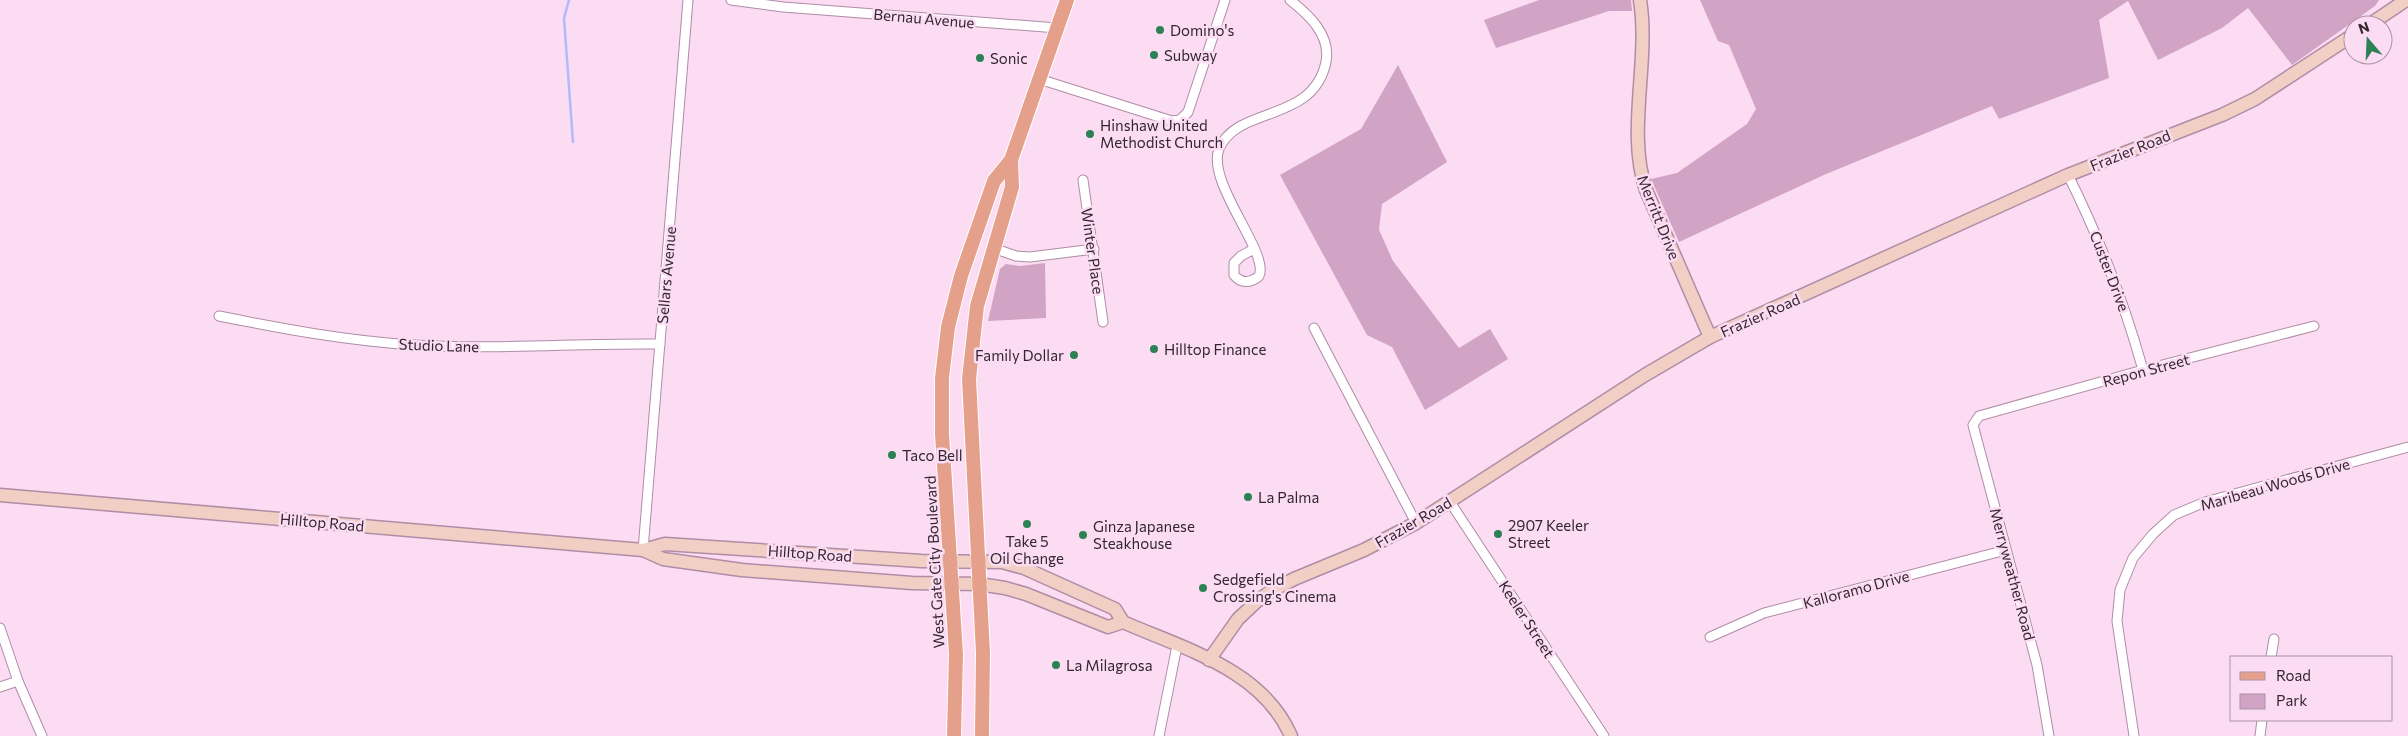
<svg xmlns="http://www.w3.org/2000/svg" width="2408" height="736" font-family="Commissioner,sans-serif">
  <style>
    .green { fill: #d1a3c4 }
    .lines { fill: none; stroke-linecap: round; stroke-linejoin: round }
    .stream { stroke: #b0bafd; stroke-width: 2.5 }
    .street-casing { stroke: #b08ca6; stroke-width: 11 }
    .secondary-casing { stroke: #b08ca6; stroke-width: 15 }
    .primary-casing { stroke: #fff; stroke-width: 16 }
    .street { stroke: #fff; stroke-width: 9 }
    .secondary { stroke: #f2cfc5; stroke-width: 12 }
    .primary { stroke: #e5a08c; stroke-width: 14 }
    .poi-dot { fill: #2c8155; stroke: #fbdcf2; stroke-width: 2 }
    .labels { text-anchor: middle; dominant-baseline: central; stroke-width: 5; stroke-linejoin: round; paint-order: stroke }
    .street-label { font-size: 15px; fill: #342630; stroke: #fbdcf2 }
    .poi-label { font-size: 15px; fill: #342630; stroke: #fbdcf2; text-anchor: start }
  </style>
  <rect width="100%" height="100%" fill="#fbdcf2"/>
  <g class="green">
    <polygon points="1539,0 1631,0 1632,11 1609,11 1496,48 1484,20"/>
    <polygon points="1700,0 2379,0 2375,6 2292,65 2248,8 2222,28 2158,60 2128,1 2099,20 2109,78 1999,119 1992,106 1826,174 1679,242 1651,179 1677,173 1747,124 1756,109 1729,45 1718,41"/>
    <polygon points="1398,65 1447,162 1382,204 1379,230 1393,261 1459,348 1490,329 1508,359 1425,410 1392,347 1367,335 1280,175 1361,129"/>
    <polygon points="1045,263 1046,318 988,321 1000,269 1006,264 1020,266"/>
  </g>
  <g class="lines">
    <polyline class="stream" points="569,0 564,18 573,142"/>
    <defs>
      <g id="street">
        <polyline points="731,0 783,7 1057,28"/>
        <polyline points="1039,79 1172,121 1180,120 1188,112 1225,0"/>
        <path d="M2068 175C2100 239 2124 302 2143 370"/>
        <polyline points="1083,180 1103,322"/>
        <polyline points="993,248 1016,256 1030,257 1094,249"/>
        <path d="M1254 249 1241 256 1234 263V275C1241 284 1251 283 1259 276 1270 253 1206 183 1219 149 1237 105 1313 124 1326 62 1331 35 1309 15 1290 0"/>
        <path d="M219 316C284 329 348 341 414 345 496 350 578 343 660 344"/>
        <polyline points="1314,328 1416,523"/>
        <polyline points="1450,502 1604,736"/>
        <polyline points="643,550 688,0"/>
        <polyline points="0,628 18,681 42,736"/>
        <polyline points="1710,637 1764,613 2006,550"/>
        <polyline points="2271,657 2274,639"/>
        <polyline points="0,687 18,681"/>
        <polyline points="1159,736 1177,646"/>
        <polyline points="2049,736 2037,665 1973,425 1979,416 2143,370 2314,326"/>
        <polyline points="2134,736 2117,621 2120,590 2133,558 2153,534 2174,515 2205,502 2408,447"/>
        <polyline points="2260,736 2262,720"/>
      </g>
      <g id="secondary">
        <path d="M1640 0C1650 62 1626 131 1646 190L1710 337"/>
        <polyline points="2369,25 2406,0"/>
        <polyline points="0,495 643,550 663,559 742,570 912,583 979,584 1005,588 1026,594 1108,627 1123,622"/>
        <path d="M643 550 665 544 921 561 1002 562 1024 568 1115 609 1123 622C1184 649 1262 669 1291 736"/>
        <polyline points="1209,660 1238,619 1256,602 1271,591 1294,579 1364,550 1416,523 1645,375 1710,337 2068,175 2222,115 2255,99 2353,35"/>
      </g>
      <g id="primary">
        <polyline points="954,736 956,654 942,434 942,378 948,327 961,276 994,181 1011,160 1067,0"/>
        <polyline points="982,736 983,653 969,379 977,306 1012,187 1011,160"/>
      </g>
    </defs>
    <use href="#street" class="street-casing"/>
    <use href="#secondary" class="secondary-casing"/>
    <use href="#primary" class="primary-casing"/>
    <use href="#street" class="street"/>
    <use href="#secondary" class="secondary"/>
    <use href="#primary" class="primary"/>
  </g>
  <g class="poi-dot">
    <circle cx="1160" cy="30" r="5"/>
    <circle cx="1154" cy="55" r="5"/>
    <circle cx="980" cy="58" r="5"/>
    <circle cx="1090" cy="134" r="5"/>
    <circle cx="1154" cy="349" r="5"/>
    <circle cx="1074" cy="355" r="5"/>
    <circle cx="892" cy="455" r="5"/>
    <circle cx="1248" cy="497" r="5"/>
    <circle cx="1027" cy="524" r="5"/>
    <circle cx="1498" cy="534" r="5"/>
    <circle cx="1083" cy="535" r="5"/>
    <circle cx="1203" cy="588" r="5"/>
    <circle cx="1056" cy="665" r="5"/>
  </g>
  <g class="labels">
    <g class="street-label">
      <text transform="translate(924 18) rotate(5)">Bernau Avenue</text>
      <text transform="translate(2130 150) rotate(-22)">Frazier Road</text>
      <text transform="translate(1659 217) rotate(68)">Merritt Drive</text>
      <text transform="translate(1093 251) rotate(82)">Winter Place</text>
      <text transform="translate(2110 271) rotate(69)">Custer Drive</text>
      <text transform="translate(666 275) rotate(-85)">Sellars Avenue</text>
      <text transform="translate(1760 315) rotate(-24)">Frazier Road</text>
      <text transform="translate(439 345) rotate(2)">Studio Lane</text>
      <text transform="translate(2146 370) rotate(-15)">Repon Street</text>
      <text transform="translate(2275 484) rotate(-16)">Maribeau Woods Drive</text>
      <text transform="translate(322 522) rotate(5)">Hilltop Road</text>
      <text transform="translate(1413 522) rotate(-30)">Frazier Road</text>
      <text transform="translate(810 553) rotate(4)">Hilltop Road</text>
      <text transform="translate(934 562) rotate(-93)">West Gate City Boulevard</text>
      <text transform="translate(2013 574) rotate(75)">Merryweather Road</text>
      <text transform="translate(1856 589) rotate(-15)">Kalloramo Drive</text>
      <text transform="translate(1527 619) rotate(57)">Keeler Street</text>
    </g>
    <g class="poi-label">
      <text x="1170" y="30">Domino's</text>
      <text x="1164" y="55">Subway</text>
      <text x="990" y="58">Sonic</text>
      <text x="1100" y="125">Hinshaw United<tspan x="1100" dy="17">Methodist Church</tspan></text>
      <text x="1164" y="349">Hilltop Finance</text>
      <text x="1064" y="355" text-anchor="end">Family Dollar</text>
      <text x="902" y="455">Taco Bell</text>
      <text x="1258" y="497">La Palma</text>
      <text x="1508" y="525">2907 Keeler<tspan x="1508" dy="17">Street</tspan></text>
      <text x="1093" y="526">Ginza Japanese<tspan x="1093" dy="17">Steakhouse</tspan></text>
      <text x="1027" y="541" text-anchor="middle">Take 5<tspan x="1027" dy="17">Oil Change</tspan></text>
      <text x="1213" y="579">Sedgefield<tspan x="1213" dy="17">Crossing's Cinema</tspan></text>
      <text x="1066" y="665">La Milagrosa</text>
    </g>
  </g>
  <rect x="2230" y="656" width="162" height="65" fill="#fbdcf2" stroke="#ab93a4"/>
  <rect x="2240" y="672" width="25" height="8" fill="#e5a08c" stroke="#ab93a4"/>
  <text x="2276" y="681" font-size="15" fill="#342630">Road</text>
  <rect x="2240" y="694" width="25" height="15" fill="#d1a3c4" stroke="#ab93a4"/>
  <text x="2276" y="706" font-size="15" fill="#342630">Park</text>
  <g transform="translate(2368 40) rotate(341)"><circle r="24" fill="#fbdcf2" stroke="#ab93a4"/>
  <path d="M0-4L9 19L0 12L-9 19Z" fill="#2c8155"/>
  <text y="-8" font-size="14" font-weight="bold" text-anchor="middle" fill="#342630">N</text>
  </g>
</svg>
